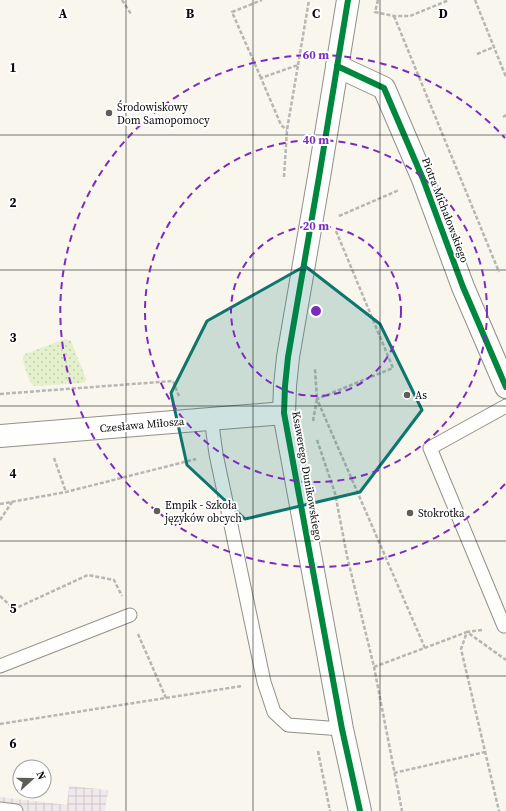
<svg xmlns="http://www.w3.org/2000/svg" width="506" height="811" font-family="'Source Serif 4',serif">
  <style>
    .industrial { fill: url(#industrial-grid) }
    .grass { fill: url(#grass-dots) }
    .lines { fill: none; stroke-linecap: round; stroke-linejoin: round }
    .service-casing { stroke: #92908c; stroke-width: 15 }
    .minor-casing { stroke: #92908c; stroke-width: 24 }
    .path { stroke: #b7b6b5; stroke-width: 2.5; stroke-dasharray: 4 2; stroke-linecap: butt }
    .service { stroke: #fefefc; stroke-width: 13 }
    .minor { stroke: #fefefc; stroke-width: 22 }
    .cycleway-casing { stroke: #fff; stroke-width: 8 }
    .cycleway { stroke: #00873e; stroke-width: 6 }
    .marked { fill: #0f766e; fill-opacity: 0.2; stroke: #0f766e; stroke-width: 3; stroke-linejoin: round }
    .grid { fill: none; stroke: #0a0a0a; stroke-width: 1; stroke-opacity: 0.55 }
    .ring { fill: none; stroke: #7b2cbf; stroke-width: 2; stroke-dasharray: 7 5 }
    .poi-dot { fill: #5e5d59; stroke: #fff; stroke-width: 1.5 }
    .labels { text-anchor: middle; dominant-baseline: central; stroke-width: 4; stroke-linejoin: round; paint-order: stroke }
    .poi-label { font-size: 11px; fill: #0a0a0a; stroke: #fff; text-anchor: start }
    .street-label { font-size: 11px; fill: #0a0a0a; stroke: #fff }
    .grid-label { font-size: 13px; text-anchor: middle; font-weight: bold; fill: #0a0a0a; stroke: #fff; stroke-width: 4; stroke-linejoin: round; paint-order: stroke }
    .centre { fill: #7b2cbf; stroke: #fff; stroke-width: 2 }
    .ring-label { font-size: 12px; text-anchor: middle; font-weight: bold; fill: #7b2cbf; stroke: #fff; stroke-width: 4; stroke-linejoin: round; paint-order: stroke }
  </style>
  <defs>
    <pattern id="industrial-grid" width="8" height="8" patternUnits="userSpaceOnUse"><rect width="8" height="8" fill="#f0e8eb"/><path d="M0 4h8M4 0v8" fill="none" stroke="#ccc6c8"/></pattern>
    <pattern id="grass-dots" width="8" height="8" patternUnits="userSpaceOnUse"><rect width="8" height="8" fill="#e4efcb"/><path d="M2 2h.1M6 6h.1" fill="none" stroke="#c2ccad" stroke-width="1.8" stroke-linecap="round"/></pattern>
  </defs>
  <rect width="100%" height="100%" fill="#f9f6ed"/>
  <polygon class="industrial" points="69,786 108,790 105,811 0,811 0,797 67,805"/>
  <path class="grass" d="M65 339 71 341 86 379 85 382 82 383 36 386C35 386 34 386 33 385 29 382 23 363 23 357L25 354Z"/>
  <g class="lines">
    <defs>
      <g id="service">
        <polyline points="211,418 216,454 264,682 274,712 288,725 342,729"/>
        <polyline points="504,626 430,448 506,406"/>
        <polyline points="0,666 130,615"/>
        <polyline points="0,809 16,811"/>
      </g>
      <g id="minor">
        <polyline points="348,0 319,177 288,357 285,386 284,413 342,729 360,811"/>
        <polyline points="337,66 384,88 423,179 463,287 506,387"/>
        <polyline points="0,436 284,413"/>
      </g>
    </defs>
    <use href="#service" class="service-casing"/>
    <use href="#minor" class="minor-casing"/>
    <g class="path">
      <polyline points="122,0 131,14"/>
      <polyline points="378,0 375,12 394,16 410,16 449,0"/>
      <polyline points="475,0 506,77"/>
      <polyline points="394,16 499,272"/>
      <polyline points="477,54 494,47"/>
      <polyline points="298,65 309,0"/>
      <polyline points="261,78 232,12 262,0"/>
      <polyline points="503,117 506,115"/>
      <polyline points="284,177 287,130 298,65 261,78 281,125 287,130"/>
      <polyline points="339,216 399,190"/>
      <polyline points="336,231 393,368 317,399 425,648"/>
      <polyline points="0,394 173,381 179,396"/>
      <polyline points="313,421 317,399 315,369"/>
      <polyline points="317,440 335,493 347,556 374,667 402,811"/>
      <polyline points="54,458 66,492"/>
      <polyline points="0,504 66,492 196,459"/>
      <polyline points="0,520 12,502"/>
      <polyline points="0,596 14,609 88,575 114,580 122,596"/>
      <polyline points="482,630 467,632 461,649 499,811"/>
      <polyline points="138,634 166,698"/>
      <polyline points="374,667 467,632 506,660"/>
      <polyline points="0,724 242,686"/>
      <polyline points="318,751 330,811"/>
      <polyline points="394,773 485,752"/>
    </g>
    <use href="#service" class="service"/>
    <use href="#minor" class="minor"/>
    <defs>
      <g id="cycleway">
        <polyline points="348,0 319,177 288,357 285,386 284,413 342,729 360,811"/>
        <polyline points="337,66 384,88 423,179 463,287 506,387"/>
      </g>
    </defs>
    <use href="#cycleway" class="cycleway-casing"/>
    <use href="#cycleway" class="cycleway"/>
  </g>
  <path class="marked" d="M305 266 380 324 422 410 360 492 245 519 187 465 171 393 207 321Z"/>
  <path class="grid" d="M126 0V811M253 0V811M380 0V811M0 135H506M0 270H506M0 406H506M0 541H506M0 676H506"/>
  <g class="ring">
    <circle cx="316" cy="311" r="85"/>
    <circle cx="316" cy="311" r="171"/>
    <path d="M505 484A256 256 0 1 1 505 138"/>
  </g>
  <g class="poi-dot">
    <circle cx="109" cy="113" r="4"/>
    <circle cx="407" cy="395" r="4"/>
    <circle cx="157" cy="511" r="4"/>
    <circle cx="410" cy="513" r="4"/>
  </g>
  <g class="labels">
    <g class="poi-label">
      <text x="117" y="107">Środowiskowy<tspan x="117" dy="13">Dom Samopomocy</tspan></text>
      <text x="415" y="395">As</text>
      <text x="165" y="505">Empik - Szkoła<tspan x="165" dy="13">języków obcych</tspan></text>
      <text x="418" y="513">Stokrotka</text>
    </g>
    <g class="street-label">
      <text transform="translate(445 210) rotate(69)">Piotra Michałowskiego</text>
      <text transform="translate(142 425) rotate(-5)">Czesława Miłosza</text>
      <text transform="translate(307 476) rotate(80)">Ksawerego Dunikowskiego</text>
    </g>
  </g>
  <g class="grid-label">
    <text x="63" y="18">A</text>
    <text x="190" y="18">B</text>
    <text x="316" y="18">C</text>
    <text x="443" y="18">D</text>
    <text x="13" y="72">1</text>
    <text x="13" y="207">2</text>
    <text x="13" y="342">3</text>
    <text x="13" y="478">4</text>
    <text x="13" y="613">5</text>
    <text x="13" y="748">6</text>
  </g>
  <circle cx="316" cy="311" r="6" class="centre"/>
  <g class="ring-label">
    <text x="316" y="59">60 m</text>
    <text x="316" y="144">40 m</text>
    <text x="316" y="230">20 m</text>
  </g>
  <g transform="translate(32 779) rotate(69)"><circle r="19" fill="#ffffff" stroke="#9d9d9d"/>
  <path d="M0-3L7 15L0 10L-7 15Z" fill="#5e5d59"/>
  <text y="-6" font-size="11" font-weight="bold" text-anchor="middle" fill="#0a0a0a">N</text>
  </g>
</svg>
